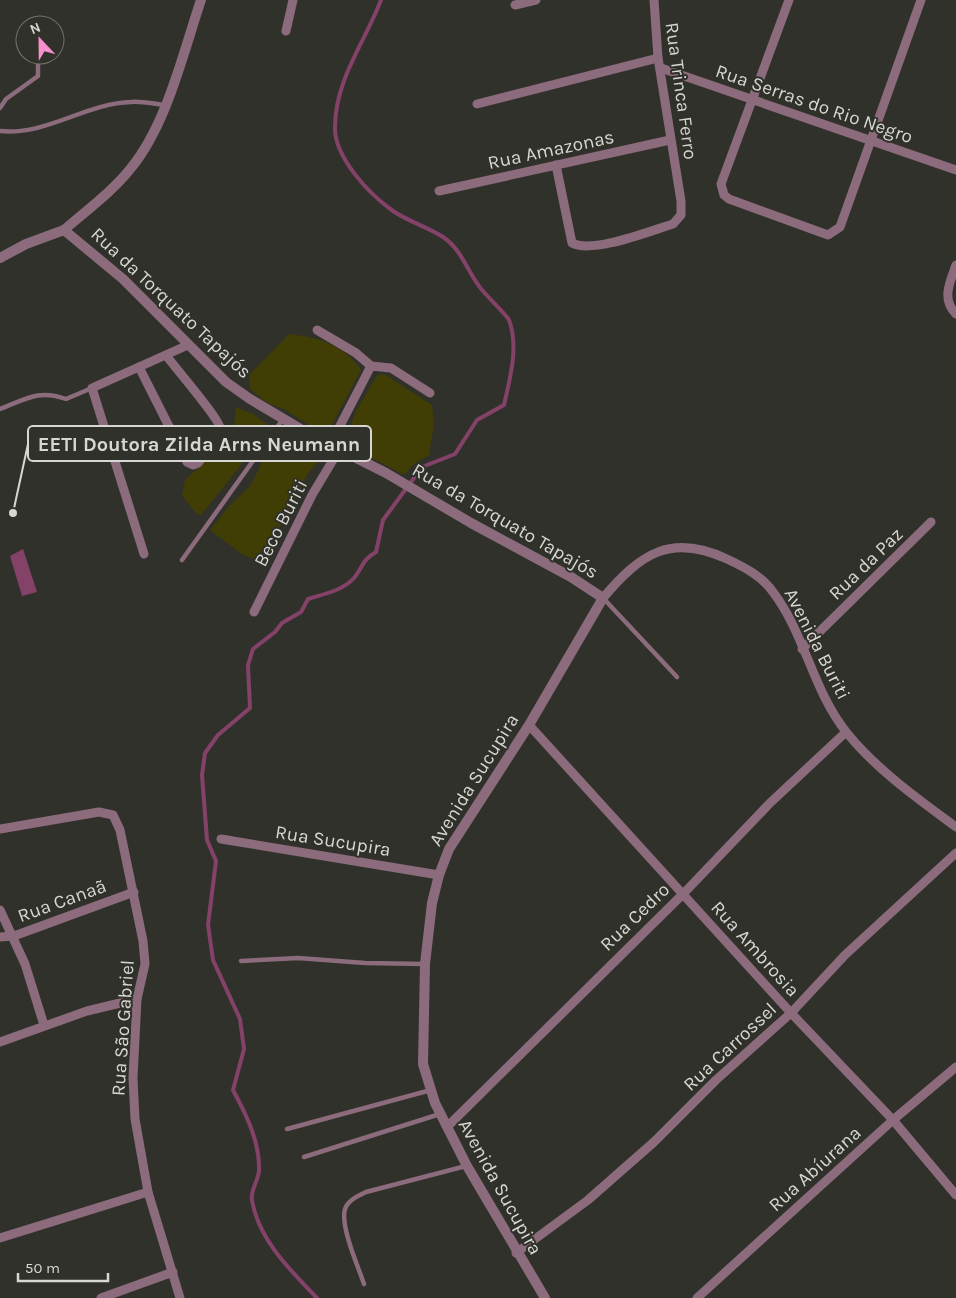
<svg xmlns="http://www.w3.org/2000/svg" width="956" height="1298" font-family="Karla,sans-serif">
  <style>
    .green { fill: #403d05 }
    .water { fill: #844269 }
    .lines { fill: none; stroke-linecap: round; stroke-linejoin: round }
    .stream { stroke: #844269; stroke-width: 4 }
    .service { stroke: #8b6b7c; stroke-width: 4.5 }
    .minor { stroke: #8b6b7c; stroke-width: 9 }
    .tertiary { stroke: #8b6b7c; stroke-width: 10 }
    .labels { text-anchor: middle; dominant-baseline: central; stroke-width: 4; stroke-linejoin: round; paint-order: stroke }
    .street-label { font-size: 19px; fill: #d7d7d3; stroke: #31312b }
    .leader { fill: none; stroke: #d7d7d3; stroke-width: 2 }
    .callout-dot { fill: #d7d7d3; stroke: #31312b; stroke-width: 2 }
    .callout { fill: #31312b; stroke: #d7d7d3; stroke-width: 2 }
    .callout-label { font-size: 20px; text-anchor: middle; font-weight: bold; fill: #d7d7d3 }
  </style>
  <rect width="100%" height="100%" fill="#31312b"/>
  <g class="green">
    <path d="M289 334C318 337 345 345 361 370L326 436 284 409 269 404 250 389 249 375Z"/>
    <polygon points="378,374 386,375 432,405 434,424 429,455 414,464 404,475 342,442 349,431 356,411"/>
    <polygon points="236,407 253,414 268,425 238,469 201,515 197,514 182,496 185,480 225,444 234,426"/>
    <polygon points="284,429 298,440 325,453 307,475 261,562 243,555 210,530 231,504 250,486 266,455"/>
  </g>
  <polygon class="water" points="23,549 37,592 22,596 10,556"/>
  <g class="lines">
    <path class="stream" d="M317 1298C291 1271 258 1239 252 1200 250 1190 259 1180 259 1170 260 1142 246 1114 233 1090L244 1049 240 1019 213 960 208 925 216 861 207 840 202 775 205 753 218 735 250 708 248 665 253 649 275 632 282 623 301 612 308 599C324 594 342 591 354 578 363 567 362 560 376 552L383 520 422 467 455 454 477 420 504 405C510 379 519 346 509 320 506 314 484 294 479 286 467 270 461 249 443 237 428 227 409 222 393 211 369 194 334 157 335 127 335 80 365 42 381 0"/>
    <g class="service">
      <polyline points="0,108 6,99 38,76 38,55"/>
      <path d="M0 131C46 136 86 103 131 102 142 101 154 104 165 105"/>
      <path d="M0 409C26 399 39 389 66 399L92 388"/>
      <polyline points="182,560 283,419"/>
      <polyline points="604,599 677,677"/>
      <polyline points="241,961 298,958 365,963 425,964"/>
      <polyline points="287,1129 431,1090"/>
      <polyline points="304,1157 440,1114"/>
      <path d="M364 1284C358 1266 340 1226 345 1209 348 1200 358 1196 366 1192L466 1166"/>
    </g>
    <g class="minor">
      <polyline points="789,0 721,184 724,195 729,199 828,235 840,227 921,0"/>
      <polyline points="515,5 536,0"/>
      <polyline points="286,31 293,0"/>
      <polyline points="661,68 956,170"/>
      <polyline points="477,104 658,58"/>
      <path d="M556 165 572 243C592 254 650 231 673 224L681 215V201L658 58 654 0"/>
      <polyline points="439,191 670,140"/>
      <path d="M956 265C950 282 941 299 956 314"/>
      <polyline points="317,330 356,353 371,366 391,368 430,393"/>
      <path d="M139 367 187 462 193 465 198 463C204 455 220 441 221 431 222 421 175 368 166 355"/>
      <polyline points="330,445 371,366"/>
      <polyline points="144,554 92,388 188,345"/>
      <path d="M603 598C641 553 671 533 727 559 744 567 762 576 773 592 805 634 813 691 847 733 877 770 918 799 956 827"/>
      <polyline points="254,612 312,495 339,450"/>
      <polyline points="802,649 931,522"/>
      <polyline points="529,725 791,1013 893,1120 956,1195"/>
      <polyline points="0,829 99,812 113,815 120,830 143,941 145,964 137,999 133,1078 135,1119 148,1192 180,1298"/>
      <polyline points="221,839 439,875"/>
      <polyline points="0,910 25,964 44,1025"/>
      <polyline points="0,937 14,936 134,892"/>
      <polyline points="0,1042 87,1011 137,999"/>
      <polyline points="447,1127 684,893 770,803 846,732"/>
      <polyline points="0,1238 148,1192"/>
      <polyline points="516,1253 588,1200 654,1142 716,1080 791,1013 845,955 956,853"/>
      <polyline points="101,1298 173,1272"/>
      <polyline points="697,1298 893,1120 956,1067"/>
    </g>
    <g class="tertiary">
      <path d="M64 230C87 210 112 192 131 168 167 124 183 53 201 0"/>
      <polyline points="0,258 26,244 64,230 123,279 226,382 250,399 309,434 386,473 471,523 571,577 603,598 529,725 449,849 439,875 432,903 425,964 423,1064 435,1103 467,1166 545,1298"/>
    </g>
  </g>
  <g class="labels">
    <g class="street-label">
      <text transform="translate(681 91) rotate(82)">Rua Trinca Ferro</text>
      <text transform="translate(814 104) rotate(19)">Rua Serras do Rio Negro</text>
      <text transform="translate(551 150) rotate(-12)">Rua Amazonas</text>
      <text transform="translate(171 303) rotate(43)">Rua da Torquato Tapajós</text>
      <text transform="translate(505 521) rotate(30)">Rua da Torquato Tapajós</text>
      <text transform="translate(281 523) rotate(-63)">Beco Buriti</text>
      <text transform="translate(866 564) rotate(-44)">Rua da Paz</text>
      <text transform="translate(817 644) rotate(63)">Avenida Buriti</text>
      <text transform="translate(474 780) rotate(-58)">Avenida Sucupira</text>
      <text transform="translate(333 841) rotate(9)">Rua Sucupira</text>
      <text transform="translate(62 901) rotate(-20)">Rua Canaã</text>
      <text transform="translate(635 917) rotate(-44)">Rua Cedro</text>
      <text transform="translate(755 949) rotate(48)">Rua Ambrosia</text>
      <text transform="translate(123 1028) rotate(-86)">Rua São Gabriel</text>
      <text transform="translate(730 1047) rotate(-43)">Rua Carrossel</text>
      <text transform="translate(815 1169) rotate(-42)">Rua Abíurana</text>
      <text transform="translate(500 1187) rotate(61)">Avenida Sucupira</text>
    </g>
  </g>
  <path class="leader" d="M13 513L28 444"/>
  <circle class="callout-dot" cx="13" cy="513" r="5"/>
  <rect class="callout" x="28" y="426" width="343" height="35" rx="5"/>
  <g class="callout-label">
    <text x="199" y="451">EETI Doutora Zilda Arns Neumann</text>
  </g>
  <g transform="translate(40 40) rotate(338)"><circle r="24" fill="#31312b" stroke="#73736e"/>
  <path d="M0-4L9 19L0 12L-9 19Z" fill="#f890cc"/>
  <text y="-8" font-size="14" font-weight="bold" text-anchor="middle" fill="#d7d7d3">N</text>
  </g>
  <path d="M18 1273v8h90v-8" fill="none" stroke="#d7d7d3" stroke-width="2.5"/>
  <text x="25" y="1273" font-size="15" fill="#d7d7d3" stroke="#31312b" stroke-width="4" paint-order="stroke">50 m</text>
</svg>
